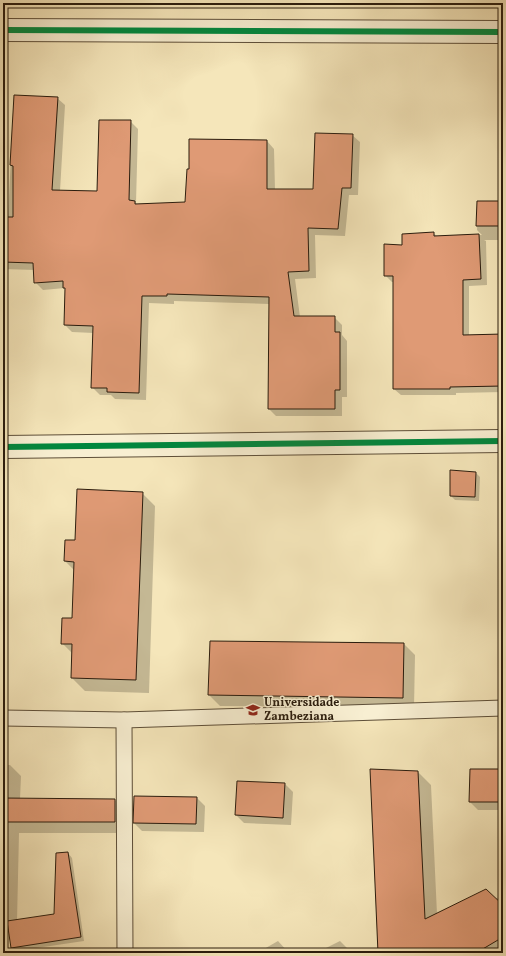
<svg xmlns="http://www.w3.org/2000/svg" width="506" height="956" font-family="Vollkorn,serif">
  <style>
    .shadow { fill: #0003 }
    .building { fill: #df9a75; stroke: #2a1c0d }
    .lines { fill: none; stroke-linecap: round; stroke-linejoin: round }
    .lane-casing { stroke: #5d4e38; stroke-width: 17 }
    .street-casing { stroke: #5d4e38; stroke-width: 24 }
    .lane { stroke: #f8efd2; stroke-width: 15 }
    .street { stroke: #f8efd2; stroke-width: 22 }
    .cycleway-casing { stroke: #f8efd2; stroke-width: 8 }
    .cycleway { stroke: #00873e; stroke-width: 6 }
    .labels { text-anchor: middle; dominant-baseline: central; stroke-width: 3; stroke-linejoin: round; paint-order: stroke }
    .poi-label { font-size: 12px; font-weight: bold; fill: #2a1c0d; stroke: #f8efd2; text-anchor: start }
  </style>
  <rect width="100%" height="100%" fill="#f5e6ba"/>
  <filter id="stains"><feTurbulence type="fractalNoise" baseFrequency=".005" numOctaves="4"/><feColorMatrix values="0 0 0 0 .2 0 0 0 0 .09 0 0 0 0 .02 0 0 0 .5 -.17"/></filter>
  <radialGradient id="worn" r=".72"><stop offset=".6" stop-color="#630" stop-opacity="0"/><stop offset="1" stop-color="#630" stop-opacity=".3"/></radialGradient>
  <g class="shadow">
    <polygon points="14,96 57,98 65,105 60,191 98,192 130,121 138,129 136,203 138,205 186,203 267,141 274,149 275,190 314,190 352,135 360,142 358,195 349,195 345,236 315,235 316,278 295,279 300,317 334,317 342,325 342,335 347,341 347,397 342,397 342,416 276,416 269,409 269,304 174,301 174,304 149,303 146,400 115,399 111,395 100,395 92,387 94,333 72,332 65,325 66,290 65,288 43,290 35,282 35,270 3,269 3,237 7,237"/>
    <polygon points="478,202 503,202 503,240 484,240 486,241 487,285 469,286 469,335 503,334 503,392 456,393 456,395 401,395 394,389 394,282 392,282 385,275 403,246 433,233 437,236 482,235 477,230"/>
    <polygon points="476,473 480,477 479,501 455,500 451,496"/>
    <polygon points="142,493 155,506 149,693 85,691 72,678 73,654 62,643 73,619 75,571 65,561 76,541"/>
    <polygon points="404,644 415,655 414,708 220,706 209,695"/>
    <polygon points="3,765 10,765 21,776 20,799 115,800 126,811 126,833 19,833 17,921 55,915 68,853 72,858 84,941 16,951 12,947 10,933 3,932"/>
    <polygon points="503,770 503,810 478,810 470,802"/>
    <polygon points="418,772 431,785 437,914 495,899 503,895 503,953 379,953"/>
    <polygon points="285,784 293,792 291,825 244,823 236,815"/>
    <polygon points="197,798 205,806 204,832 142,831 134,823"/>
    <polygon points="278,941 289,953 257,953"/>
    <polygon points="340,941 352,953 316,953"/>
  </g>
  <g class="building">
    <polygon points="14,95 58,97 52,190 97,191 99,120 131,120 129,200 135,201 135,204 185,202 187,169 189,169 189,139 267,140 267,189 313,189 315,133 353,134 351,188 342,188 338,229 308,228 309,271 288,272 294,316 335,316 335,332 340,332 340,390 335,390 335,409 268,409 269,297 167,294 167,296 142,296 139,393 107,392 107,388 91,388 93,326 64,325 65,288 63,288 63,281 34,283 33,263 3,262 3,217 13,217 13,166 10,165"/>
    <polygon points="477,201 503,201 503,226 476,226"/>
    <polygon points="434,232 434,236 479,234 481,279 463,280 463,335 503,334 503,386 450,387 450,389 393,389 393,276 384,276 384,244 402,245 402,234"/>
    <polygon points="450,470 476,472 475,497 450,496"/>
    <polygon points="77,489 143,492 136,680 71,678 72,644 61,644 62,618 72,618 74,562 64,561 65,540 75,540"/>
    <polygon points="210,641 404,643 403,698 208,695"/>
    <polygon points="370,769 418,771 425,919 486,889 503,905 503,937 476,953 378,953"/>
    <polygon points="470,769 503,769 503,802 469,802"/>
    <polygon points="237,781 285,783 283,818 235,815"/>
    <polygon points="134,796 197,797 196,824 133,823"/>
    <polygon points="3,798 115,799 115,822 3,822"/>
    <polygon points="68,852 81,937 11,948 7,921 54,914 56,853"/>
  </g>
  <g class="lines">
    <defs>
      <g id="lane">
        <polyline points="3,718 124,720 503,708"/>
        <polyline points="124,720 125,953"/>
      </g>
      <g id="street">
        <polyline points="3,30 503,32"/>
        <polyline points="3,447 503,441"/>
      </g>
    </defs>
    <use href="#lane" class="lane-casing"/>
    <use href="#street" class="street-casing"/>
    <use href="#lane" class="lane"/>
    <use href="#street" class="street"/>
    <defs>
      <g id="cycleway">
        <polyline points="3,30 503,32"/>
        <polyline points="3,447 503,441"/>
      </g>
    </defs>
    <use href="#cycleway" class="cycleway-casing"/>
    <use href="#cycleway" class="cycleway"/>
  </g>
  <defs>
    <symbol id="university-bare" viewBox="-9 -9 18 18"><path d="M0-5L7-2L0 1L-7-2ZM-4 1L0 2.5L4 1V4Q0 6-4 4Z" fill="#8f2418" stroke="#f8efd2" stroke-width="2.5" paint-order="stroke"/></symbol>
  </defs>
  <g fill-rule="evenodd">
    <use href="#university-bare" x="243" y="700" width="20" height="20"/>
  </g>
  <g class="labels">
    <g class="poi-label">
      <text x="264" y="703">Universidade<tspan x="264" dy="14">Zambeziana</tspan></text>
    </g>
  </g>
  <rect width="506" height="956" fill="none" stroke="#f5e6ba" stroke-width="16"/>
  <rect x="4" y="4" width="498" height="948" fill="none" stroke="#2a1c0d" stroke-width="2"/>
  <rect x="8" y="8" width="490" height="940" fill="none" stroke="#2a1c0d"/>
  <rect width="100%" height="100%" filter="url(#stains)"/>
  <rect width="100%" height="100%" fill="url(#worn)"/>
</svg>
